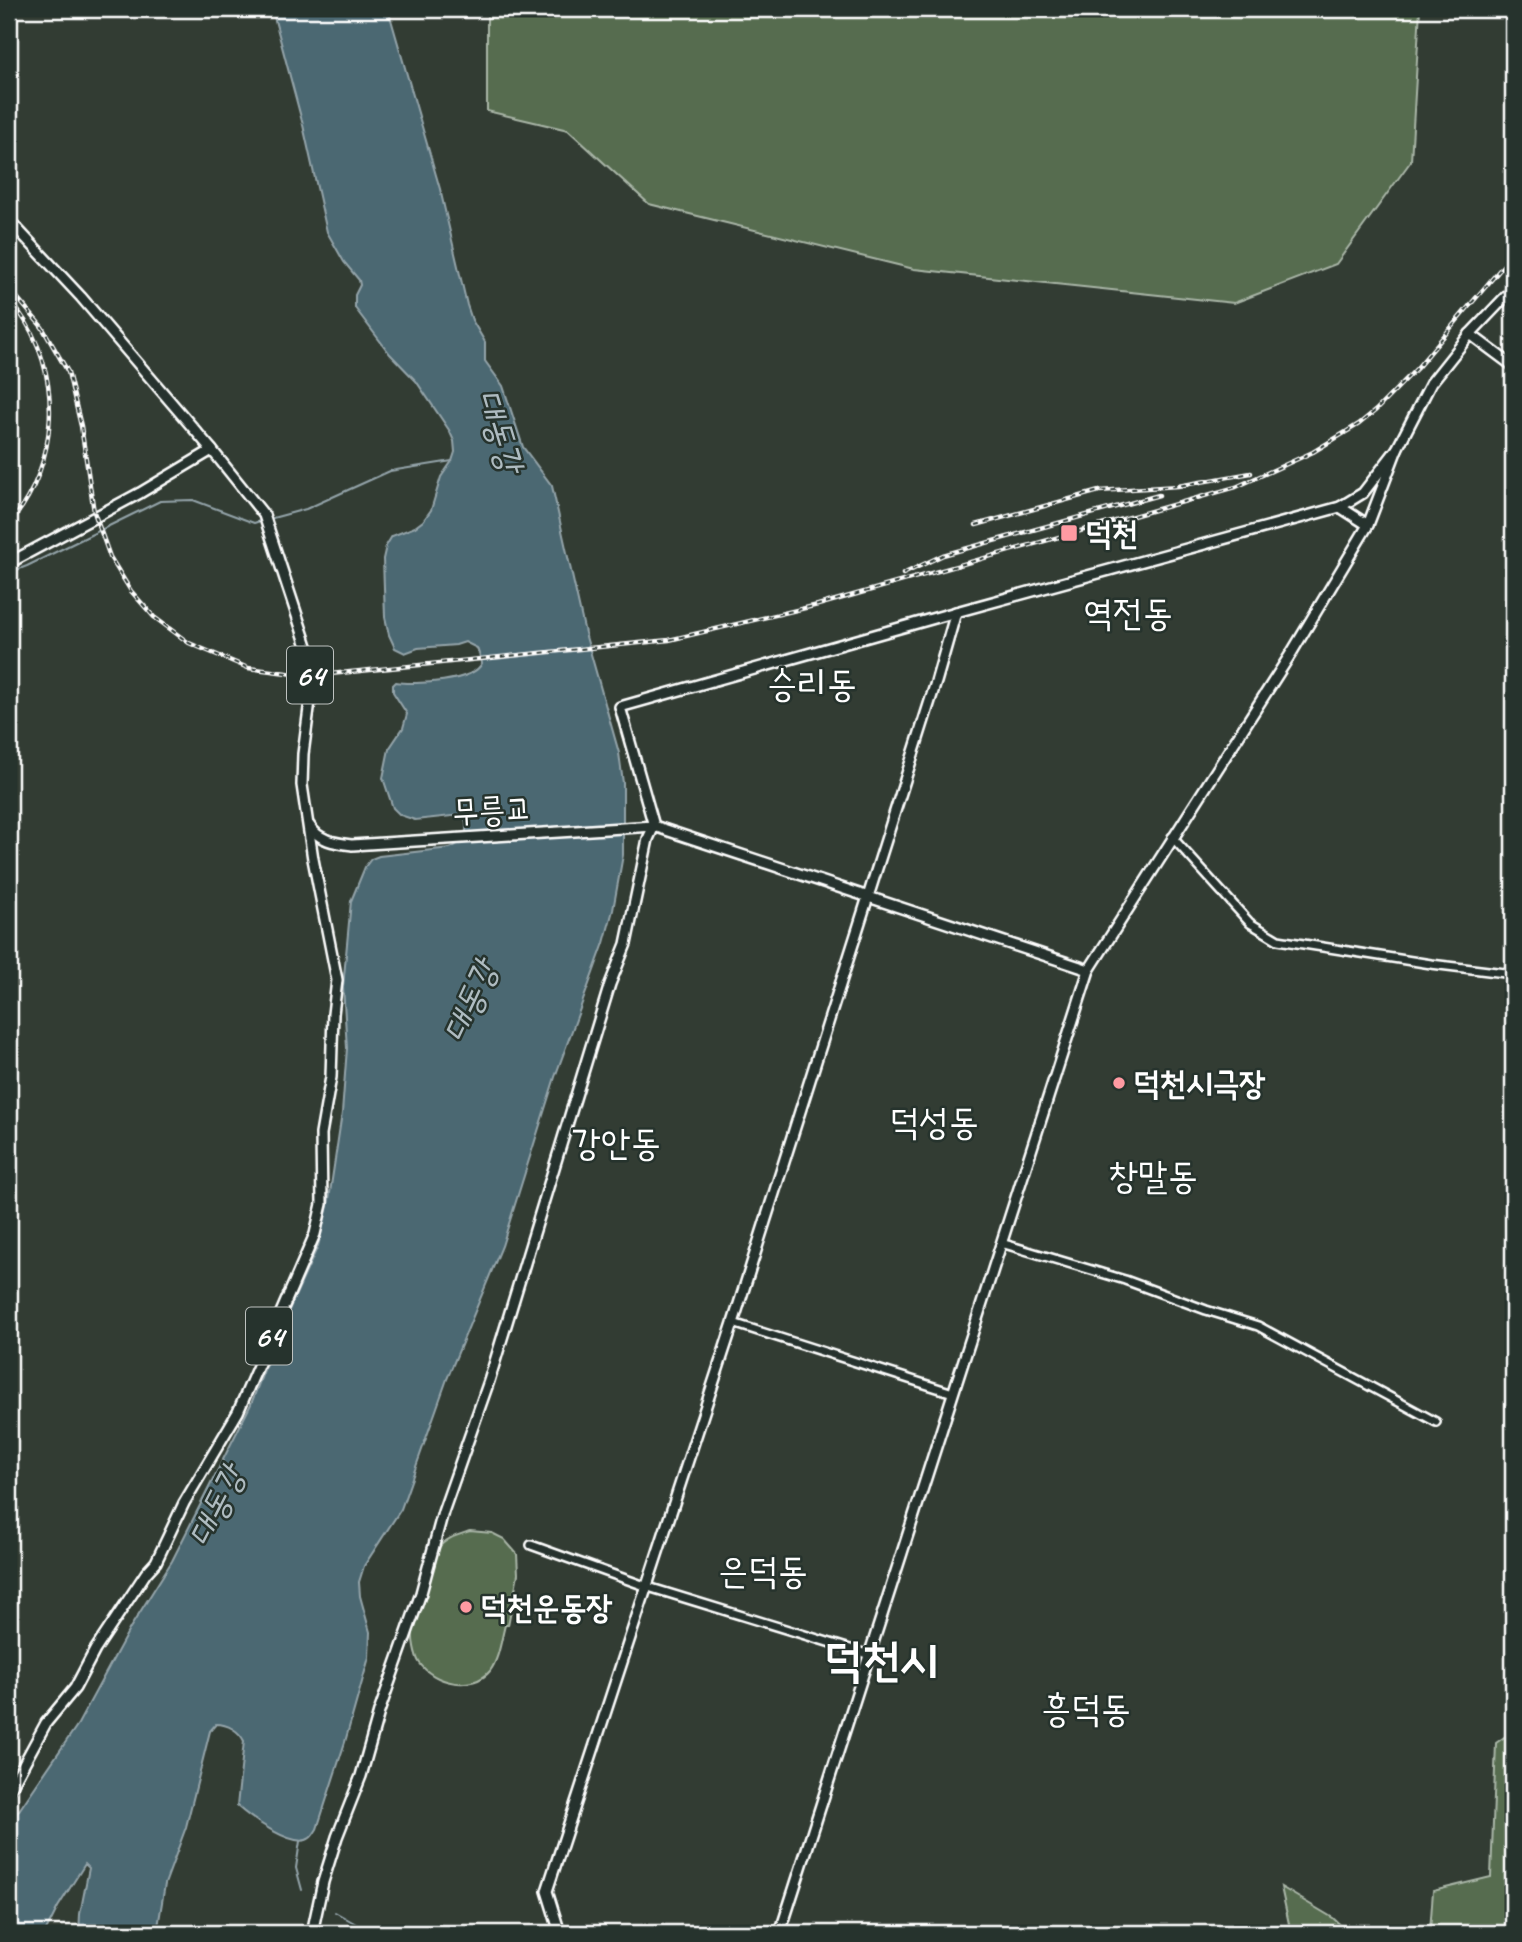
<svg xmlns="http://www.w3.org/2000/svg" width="1522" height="1942" font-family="Caveat,'Poor Story',sans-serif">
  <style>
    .green { fill: #566c50; stroke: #aab6a8; stroke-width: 2 }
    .water { fill: #4c6872; stroke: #94a4aa; stroke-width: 2 }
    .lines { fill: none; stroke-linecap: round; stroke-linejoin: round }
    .stream { stroke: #94a4aa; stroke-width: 2 }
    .minor-casing { stroke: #fff; stroke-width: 12 }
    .major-casing { stroke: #fff; stroke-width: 14 }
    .minor { stroke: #26332d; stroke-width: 7 }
    .major { stroke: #26332d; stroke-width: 9 }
    .rail-casing { stroke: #fff; stroke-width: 4.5 }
    .rail { stroke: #26332d; stroke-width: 2; stroke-dasharray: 5; stroke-linecap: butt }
    .poi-dot { fill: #ff9aa2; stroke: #26332d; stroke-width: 2.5 }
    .labels { text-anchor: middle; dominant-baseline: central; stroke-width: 5; stroke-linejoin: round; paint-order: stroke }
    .shield { fill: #26332d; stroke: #bec2c0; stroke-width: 2 }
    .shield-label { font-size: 32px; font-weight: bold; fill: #fff }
    .poi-label { font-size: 33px; font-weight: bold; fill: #fff; stroke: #26332d; text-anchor: start }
    .street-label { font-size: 33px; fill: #fff; stroke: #26332d }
    .water-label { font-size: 35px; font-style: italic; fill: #aebbc0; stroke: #26332d }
    .quarter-label { font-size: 37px; fill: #fff; stroke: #26332d }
    .town-label { font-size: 47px; font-weight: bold; fill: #fff; stroke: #26332d }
  </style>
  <rect width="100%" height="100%" fill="#323c33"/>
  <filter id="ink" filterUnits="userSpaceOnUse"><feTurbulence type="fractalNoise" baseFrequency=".0143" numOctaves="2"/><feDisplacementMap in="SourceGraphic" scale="14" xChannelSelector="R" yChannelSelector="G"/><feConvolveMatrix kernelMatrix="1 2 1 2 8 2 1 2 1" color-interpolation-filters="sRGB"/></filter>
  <g filter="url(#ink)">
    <g class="green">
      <polygon points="487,9 1420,9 1411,161 1336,264 1234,303 914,269 649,204 568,130 487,111"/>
      <path d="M470 1531 492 1533 504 1539 517 1554 518 1574 508 1625H505C501 1640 499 1659 490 1671 473 1692 433 1684 419 1662 415 1655 412 1640 413 1631 414 1621 433 1556 438 1549 445 1538 458 1535 470 1531Z"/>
      <polygon points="1513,1731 1513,1933 1422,1933 1430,1931 1433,1891 1491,1877 1496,1743"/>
      <polygon points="1281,1887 1333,1918 1349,1933 1291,1933"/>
    </g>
    <path class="water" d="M272 9H388L440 189 467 305 472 320 485 342V361L503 386 523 447 552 486 585 633 619 753 623 783V855L613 910 604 943 555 1077 502 1246 447 1379 401 1509 364 1566 359 1582 360 1596 370 1632 369 1657 345 1742 317 1829C315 1832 313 1836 310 1838 295 1850 249 1817 237 1806L244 1741C239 1731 228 1724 216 1724L210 1731 186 1827 165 1884 157 1933H79L80 1914 89 1868 85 1864 58 1907 45 1933H9V1825L78 1724 130 1628 172 1561 251 1404 277 1336 318 1246 328 1206 342 1113 347 1048 343 987 351 901 365 867 371 859 379 856 450 848C463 843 469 833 465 818L461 815 415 820 400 815 393 808 383 778 389 749 403 728 407 714 393 692V685L396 682C415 685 474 682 482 663L477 648 465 642 456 645 418 648 405 653 395 648 389 635 385 617 383 559 386 546 392 536 415 527 423 521 431 510 441 477 452 461 455 452 454 441 449 430 416 381 390 354 355 308V295L360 285 359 280 344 262 327 232 303 125Z"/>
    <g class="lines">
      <g class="stream">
        <polyline points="269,519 306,509 390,471 452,461"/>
        <polyline points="9,573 27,566 160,501 193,500 254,523 263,520"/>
        <polyline points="300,1841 296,1868 302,1890"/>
        <polyline points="335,1912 372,1933"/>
      </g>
      <defs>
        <g id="minor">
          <polyline points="1172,837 1250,923 1278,940 1431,964 1513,974"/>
          <polyline points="1001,1243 1125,1280 1206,1310 1258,1326 1436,1422"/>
          <polyline points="733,1323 953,1393"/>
          <polyline points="531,1545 645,1586 870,1655"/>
        </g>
        <g id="major">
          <polyline points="9,220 81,297 212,450 264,515 309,652 310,701 303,754 302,785 313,859 337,980 333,1014 331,1077 321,1134 322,1204 315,1234 238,1412 184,1503 156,1562 146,1573 95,1650 75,1688 46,1723 9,1791"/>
          <polyline points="1470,334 1513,366"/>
          <polyline points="1340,507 1368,525"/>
          <polyline points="9,563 140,493 212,450"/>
          <path d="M309 825C318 841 336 843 352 845L654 826 1089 970"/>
          <polyline points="312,1933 323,1882 337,1837 361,1776 379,1712 421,1593 443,1512 489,1381 610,984 626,944 648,839 654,826 620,707 956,612 1340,507 1363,493 1397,449"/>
          <polyline points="560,1933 547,1891 733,1323 936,682 956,612"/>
          <polyline points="780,1933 1089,970 1292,652 1368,525 1397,449 1431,383 1470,334 1513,289"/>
        </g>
      </defs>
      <use href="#minor" class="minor-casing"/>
      <use href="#major" class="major-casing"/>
      <use href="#minor" class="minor"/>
      <use href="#major" class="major"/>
      <defs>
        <g id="rail">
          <polyline points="9,288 42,327 68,372 81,426 94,512 110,557 131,591 154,617 189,643 248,668 310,676 669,640 818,605 1236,487 1313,452 1359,424 1376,410 1417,368 1513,254"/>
          <path d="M9 524C60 466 64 371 17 309"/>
          <polyline points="976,525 1099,491 1178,486 1251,473"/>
          <polyline points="903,574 943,555 1159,495"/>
        </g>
      </defs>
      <use href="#rail" class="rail-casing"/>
      <use href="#rail" class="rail"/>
    </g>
  </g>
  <g class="poi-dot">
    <rect x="1060" y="524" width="18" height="18" rx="3.5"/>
    <circle cx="1119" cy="1083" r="7"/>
    <circle cx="466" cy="1607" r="7"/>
  </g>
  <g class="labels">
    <g class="shield">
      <rect x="287" y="646.5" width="46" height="57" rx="5"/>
      <rect x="246" y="1307.5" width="46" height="57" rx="5"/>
    </g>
    <g class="shield-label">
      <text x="310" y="675">64</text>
      <text x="269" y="1336">64</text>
    </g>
    <g class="poi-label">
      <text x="1085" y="533">덕천</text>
      <text x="1133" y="1083">덕천시극장</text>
      <text x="480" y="1607">덕천운동장</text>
    </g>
    <g class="street-label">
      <text transform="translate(492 810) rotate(-3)">무릉교</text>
    </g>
    <g class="water-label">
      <text transform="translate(500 431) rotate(73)">대동강</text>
      <text transform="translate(470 1001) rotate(-65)">대동강</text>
      <text transform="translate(216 1506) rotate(-63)">대동강</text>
    </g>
    <g class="quarter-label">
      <text x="1128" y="612">역전동</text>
      <text x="812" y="683">승리동</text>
      <text x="934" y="1121">덕성동</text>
      <text x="616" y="1142">강안동</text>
      <text x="1153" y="1175">창말동</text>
      <text x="763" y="1570">은덕동</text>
      <text x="1086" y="1708">흥덕동</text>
    </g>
    <g class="town-label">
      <text x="881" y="1659">덕천시</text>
    </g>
  </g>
  <rect width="1522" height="1942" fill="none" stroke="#26332d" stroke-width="35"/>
  <rect x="18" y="18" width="1487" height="1907" fill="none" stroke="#fff" stroke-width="2.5" filter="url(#ink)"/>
</svg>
